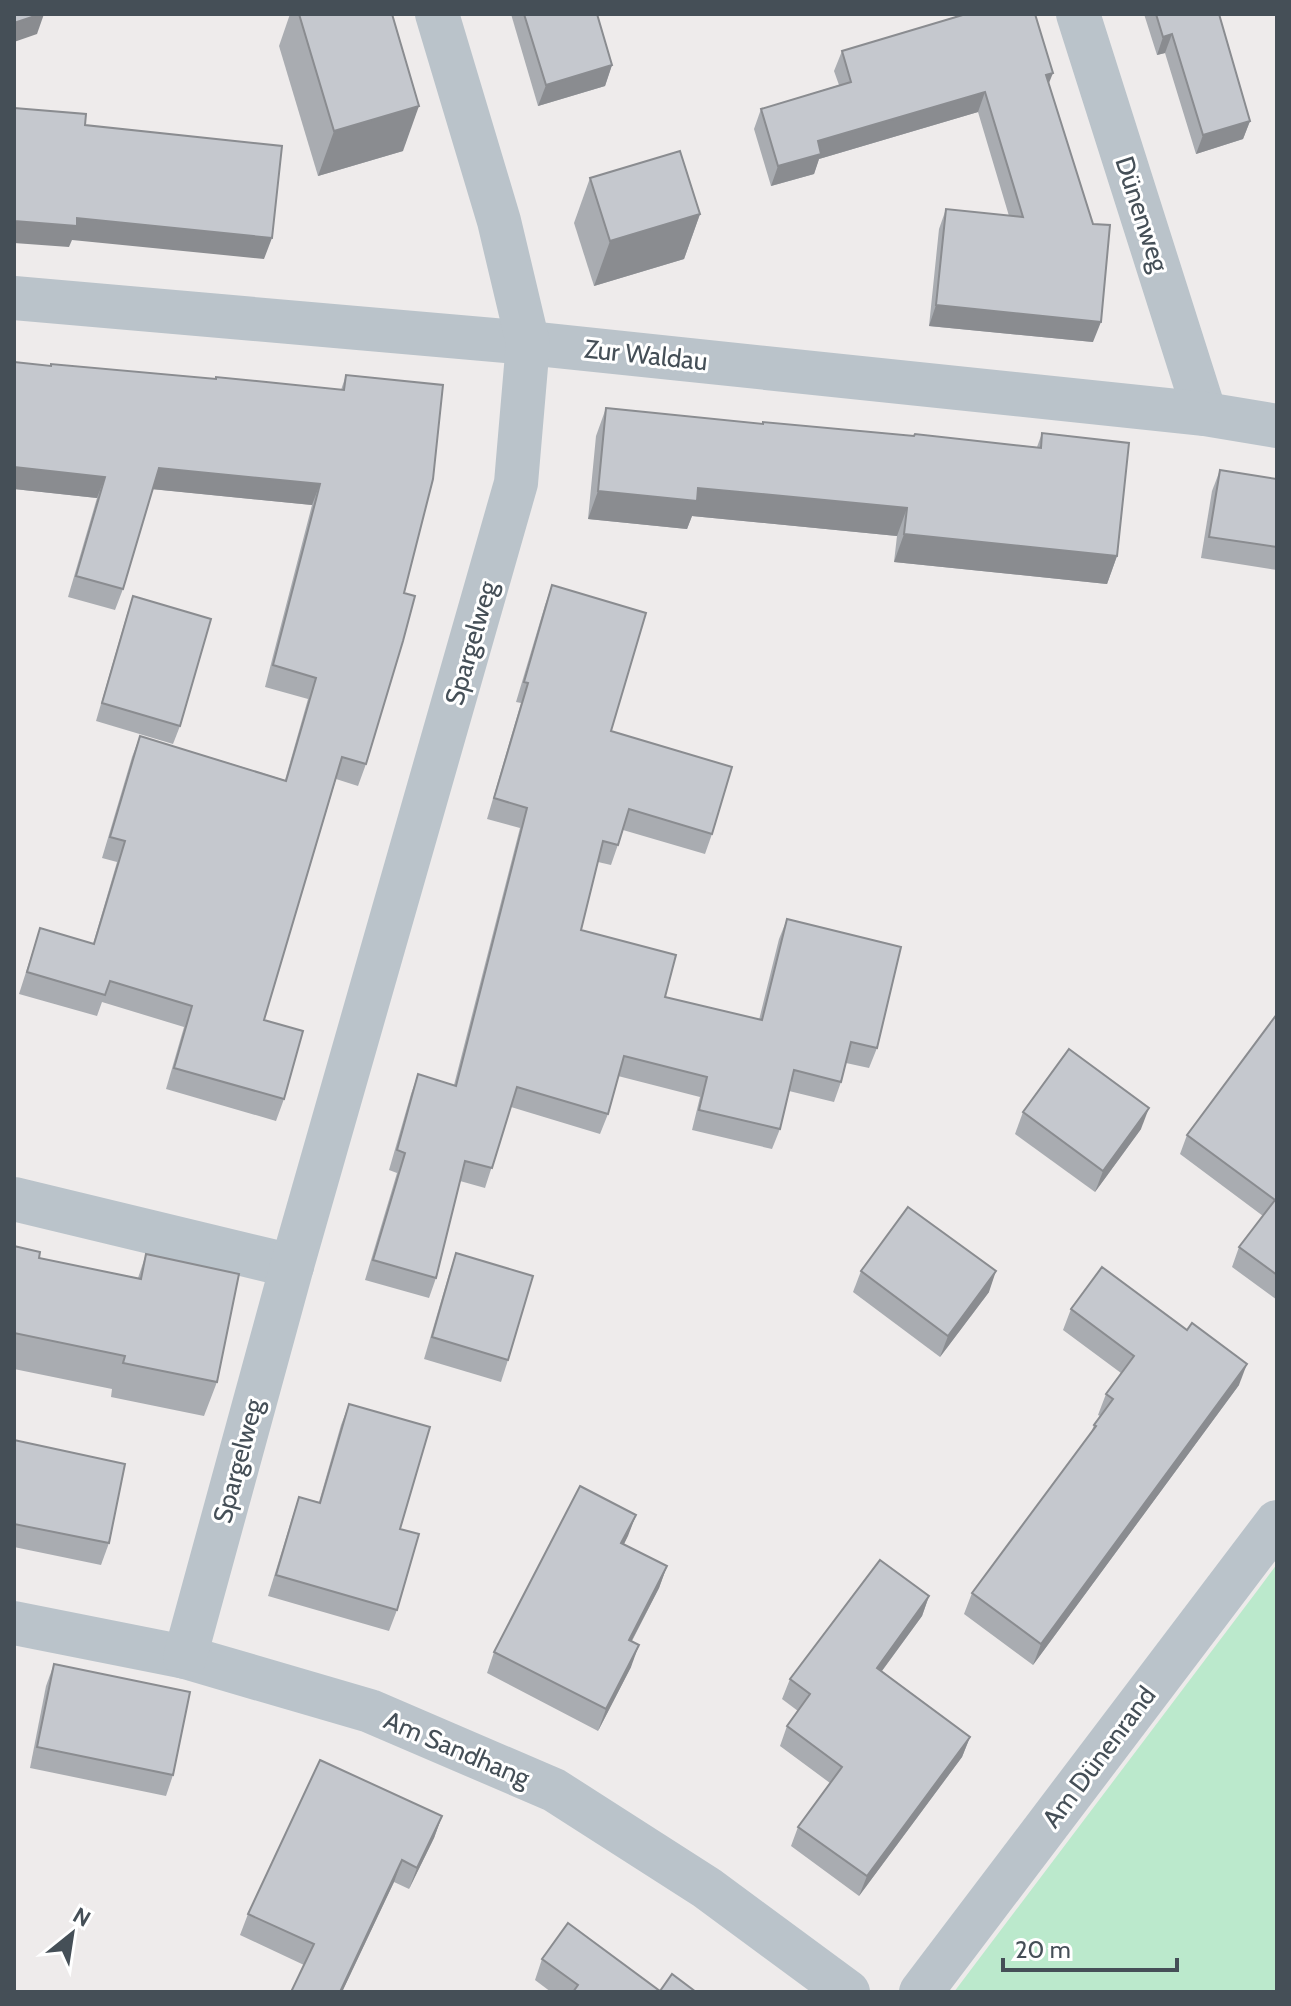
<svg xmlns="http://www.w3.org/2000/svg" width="1291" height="2006" font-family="Cabin,sans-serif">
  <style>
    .green { fill: #bbe9cc }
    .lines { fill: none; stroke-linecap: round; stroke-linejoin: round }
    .street { stroke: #bac3ca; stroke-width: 44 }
    .wall { fill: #a9acb1 }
    .shaded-wall { fill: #8a8c90 }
    .building { fill: #c5c8ce; stroke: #8a8c90; stroke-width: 2 }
    .labels { text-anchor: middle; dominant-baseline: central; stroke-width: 6; stroke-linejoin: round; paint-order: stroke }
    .street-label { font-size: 26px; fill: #454f57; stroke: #fff }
  </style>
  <rect width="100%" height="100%" fill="#eeebeb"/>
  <polygon class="green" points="1277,1564 1277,1992 954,1992 1257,1591"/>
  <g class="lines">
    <g class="street">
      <polyline points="1078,14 1205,414"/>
      <polyline points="14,298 528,343 1205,414 1277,426"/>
      <polyline points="14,1199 292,1266"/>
      <polyline points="14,1623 185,1657 370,1711 554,1790 707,1888 848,1992"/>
      <polyline points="185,1657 292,1266 516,483 528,343 499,221 437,14"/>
      <polyline points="921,1992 1277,1522"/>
    </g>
  </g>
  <g class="wall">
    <polygon points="290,14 392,14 403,151 318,176 279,46"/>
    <polygon points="511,14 597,14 612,65 605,86 538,106"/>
    <polygon points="954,14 1035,14 1049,84 1093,342 929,326 939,229 946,209 1009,216 978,112 819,159 814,174 771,186 754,129 761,109 839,85 834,71 842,51 955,17"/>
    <polygon points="1144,14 1219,14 1250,121 1243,139 1196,154 1165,53 1157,55"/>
    <polygon points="590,178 700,214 684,259 594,286 574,223"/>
    <polygon points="346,375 404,593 366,764 358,786 336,779 264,1020 284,1099 276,1121 166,1089 184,1027 102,1002 97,1016 19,994 40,928 93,944 117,862 102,858 132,757 140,736 285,780 308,699 265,687 312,505 152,489 123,589 115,610 68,597 97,498 14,489 215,379 341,390"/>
    <polygon points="606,408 762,424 763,422 1037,447 1042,433 1117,556 1107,584 894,562 897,536 692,516 687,529 588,519 596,436"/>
    <polygon points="1220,470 1277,479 1277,570 1201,558 1212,491"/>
    <polygon points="552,585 611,731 712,834 705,854 623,830 611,865 598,862 581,930 665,997 759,1020 779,939 787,919 877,1048 869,1068 846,1063 841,1082 834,1102 789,1091 780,1129 772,1149 692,1130 700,1097 618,1076 608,1114 600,1134 511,1107 485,1188 460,1181 436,1278 429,1298 365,1280 397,1173 389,1170 411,1094 418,1074 454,1085 520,828 487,819 521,703 516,702 545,605"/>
    <polygon points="133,596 180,726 173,744 96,721 127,614"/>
    <polygon points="1277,1014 1277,1300 1232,1267 1239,1247 1263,1216 1180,1154 1187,1135"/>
    <polygon points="1023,1112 1141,1129 1095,1192 1015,1134"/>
    <polygon points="14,1246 39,1258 138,1278 146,1254 217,1382 204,1416 111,1397 112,1389 14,1369"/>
    <polygon points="456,1253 508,1360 501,1382 424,1359 449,1274"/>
    <polygon points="861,1271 989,1292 940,1357 853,1292"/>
    <polygon points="1071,1309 1239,1385 1033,1665 964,1614 972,1593 1091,1433 1094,1425 1100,1416 1098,1415 1106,1394 1121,1373 1063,1330"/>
    <polygon points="349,1404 400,1529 397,1610 389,1631 268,1596 292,1518 299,1497 319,1502 341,1425"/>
    <polygon points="14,1440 109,1543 101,1565 14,1547"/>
    <polygon points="636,1515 624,1544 667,1566 659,1588 632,1641 631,1667 598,1731 487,1673 494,1652"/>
    <polygon points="929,1596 922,1616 882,1671 970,1737 962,1757 859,1896 791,1846 798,1827 830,1783 780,1746 787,1726 798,1711 782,1699 790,1679"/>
    <polygon points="54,1664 173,1775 166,1796 30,1768 46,1686"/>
    <polygon points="442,1816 434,1838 409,1889 394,1882 342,1992 291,1992 304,1965 240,1935 248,1914"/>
    <polygon points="542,1959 660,1991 696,1992 551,1992 535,1980"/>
  </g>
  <g class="shaded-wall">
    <polygon points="41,14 44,14 37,34 14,42 14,23"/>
    <polygon points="1172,34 1165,53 1157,55 1163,37"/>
    <polygon points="612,65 605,86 538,106 546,85"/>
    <polygon points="1053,73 1045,93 1046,75"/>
    <polygon points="985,92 978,112 819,159 814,174 771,186 778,166 818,141"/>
    <polygon points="419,106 403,151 318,176 334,131"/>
    <polygon points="1250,121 1243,139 1196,154 1203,135"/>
    <polygon points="700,214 684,259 594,286 610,241"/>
    <polygon points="77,218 272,238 264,259 72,240 69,247 14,243 14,221"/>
    <polygon points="936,305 1101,322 1093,342 929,326"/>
    <polygon points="14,467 105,477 97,498 14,489"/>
    <polygon points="159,468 320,484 312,505 151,489"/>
    <polygon points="698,488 907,508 897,536 692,516 687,529 588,519 598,491"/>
    <polygon points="904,534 1117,556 1107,584 894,562"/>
    <polygon points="1149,1108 1141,1129 1095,1192 1103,1171"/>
    <polygon points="996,1271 989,1292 940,1357 948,1336"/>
    <polygon points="1247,1364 1239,1385 1033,1665 1041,1644"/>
    <polygon points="636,1515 628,1536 614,1564 621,1543"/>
    <polygon points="667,1566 659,1588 621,1661 629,1640"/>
    <polygon points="929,1596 922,1616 870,1687 877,1668"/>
    <polygon points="639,1645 631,1667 598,1731 606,1709"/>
    <polygon points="970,1737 962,1757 859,1896 867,1876"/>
    <polygon points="442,1816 434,1838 409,1889 417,1868"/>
    <polygon points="402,1860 394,1882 342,1992 340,1992"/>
  </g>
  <g class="building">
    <polygon points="14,14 41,14 14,23"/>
    <polygon points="299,14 392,14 419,106 334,131"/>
    <polygon points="524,14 597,14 612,65 546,85"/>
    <polygon points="966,14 1035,14 1053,73 1046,75 1093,224 1110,225 1101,322 936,305 946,209 1023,217 985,92 818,141 821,154 778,166 761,109 851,82 842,51"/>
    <polygon points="1156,14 1219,14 1250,121 1203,135 1172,34 1163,37"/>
    <polygon points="14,108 86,114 85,125 282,146 272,238 77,218 77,226 14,221"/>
    <polygon points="680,151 700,214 610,241 590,178"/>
    <polygon points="14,362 51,366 51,364 216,379 216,377 344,390 346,375 443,385 433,479 404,593 415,596 403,641 366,764 342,757 264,1020 303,1031 284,1099 174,1068 192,1006 110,981 105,995 27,972 40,928 94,944 125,841 110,837 140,736 286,781 316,678 273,665 320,484 159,468 123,589 76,576 105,477 14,467"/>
    <polygon points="606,408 763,424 763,422 914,436 915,434 1041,448 1042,433 1129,443 1117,556 904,534 907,508 698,488 697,501 598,491"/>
    <polygon points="1220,470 1277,479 1277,547 1209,537"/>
    <polygon points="552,585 646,613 611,731 732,767 712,834 629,809 618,845 603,841 581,930 676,955 665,997 762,1020 787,919 901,947 877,1048 851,1042 841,1082 794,1070 780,1129 699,1110 707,1077 624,1056 608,1114 517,1087 492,1168 465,1161 436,1278 373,1260 405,1153 397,1150 418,1074 456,1086 527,808 494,798 528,683 524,682"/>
    <polygon points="133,596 211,619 180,726 102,703"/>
    <polygon points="1277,1014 1277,1275 1239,1247 1275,1200 1187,1135"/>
    <polygon points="1069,1049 1149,1108 1103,1171 1023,1112"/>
    <polygon points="908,1207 996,1271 948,1336 861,1271"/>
    <polygon points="14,1246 40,1252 39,1258 141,1279 146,1254 239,1274 217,1382 123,1363 125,1356 14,1333"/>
    <polygon points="456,1253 533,1276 508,1360 432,1337"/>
    <polygon points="1102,1267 1187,1330 1192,1323 1247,1364 1041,1644 972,1593 1096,1426 1094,1425 1113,1399 1106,1394 1134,1356 1071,1309"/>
    <polygon points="349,1404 430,1427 400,1529 419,1534 397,1610 276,1575 299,1497 320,1503"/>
    <polygon points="14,1440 125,1464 109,1543 14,1524"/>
    <polygon points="580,1486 636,1515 621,1543 667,1566 629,1640 639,1645 606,1709 494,1652"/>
    <polygon points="880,1560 929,1596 877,1668 970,1737 867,1876 798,1827 842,1767 787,1726 810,1694 790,1679"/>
    <polygon points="54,1664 190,1692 173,1775 37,1747"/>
    <polygon points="320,1760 442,1816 417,1868 402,1860 340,1992 291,1992 314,1944 248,1914"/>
    <polygon points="568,1923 660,1991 672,1974 696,1992 573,1992 578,1985 542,1959"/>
  </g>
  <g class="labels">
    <g class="street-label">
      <text transform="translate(1142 214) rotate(72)">Dünenweg</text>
      <text transform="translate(646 355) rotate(6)">Zur Waldau</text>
      <text transform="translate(471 643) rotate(-74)">Spargelweg</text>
      <text transform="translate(238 1461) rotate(-75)">Spargelweg</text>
      <text transform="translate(457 1749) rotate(23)">Am Sandhang</text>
      <text transform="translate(1099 1757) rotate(-53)">Am Dünenrand</text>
    </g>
  </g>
  <rect width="1291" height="2006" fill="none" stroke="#454f57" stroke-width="32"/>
  <g transform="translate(72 1934) rotate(30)" stroke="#ffffff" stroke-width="6" paint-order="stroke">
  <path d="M0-6L14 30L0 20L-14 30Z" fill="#454f57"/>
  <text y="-12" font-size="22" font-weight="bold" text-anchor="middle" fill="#454f57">N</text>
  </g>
  <path d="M1003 1958v12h174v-12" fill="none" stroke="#454f57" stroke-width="4"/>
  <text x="1015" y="1958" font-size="24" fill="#454f57" stroke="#ffffff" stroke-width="6" paint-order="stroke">20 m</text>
</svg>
